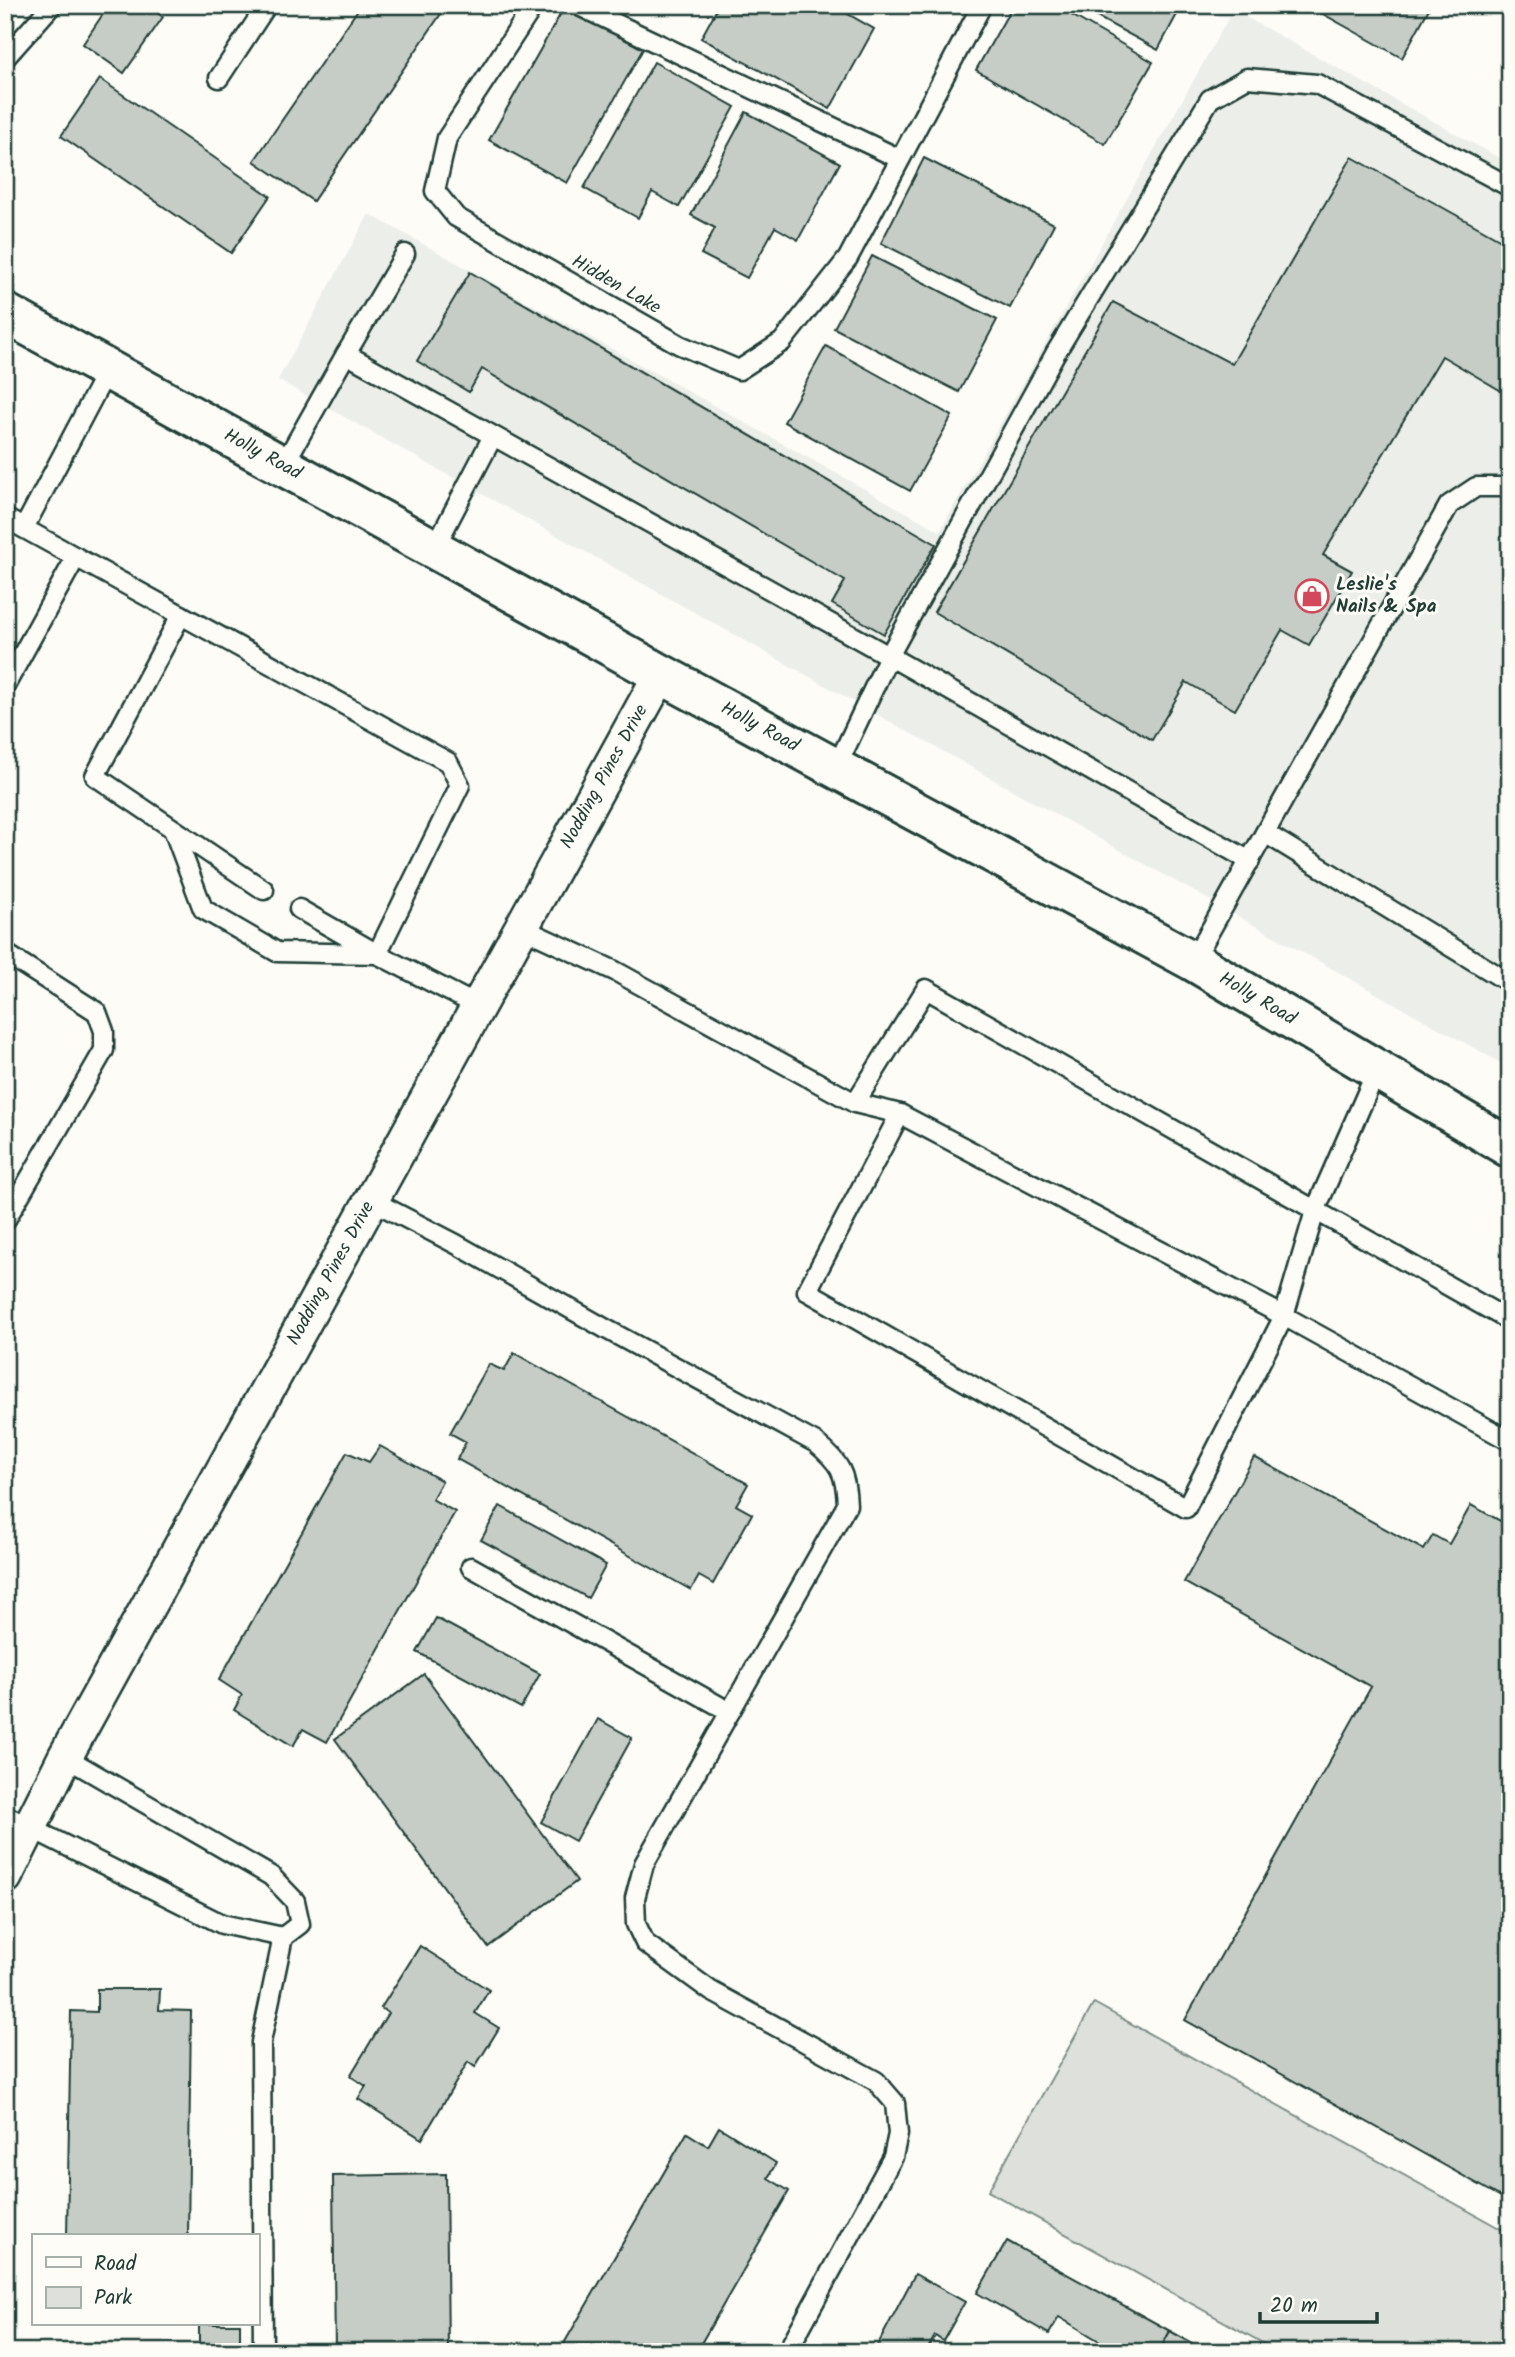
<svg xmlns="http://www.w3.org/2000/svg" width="1515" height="2357" font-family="Kalam,sans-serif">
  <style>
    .built { fill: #eceee9 }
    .green { fill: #dde0db; stroke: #7e8e88; stroke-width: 2 }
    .building { fill: #c6cdc7; stroke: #1f3d34; stroke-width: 2 }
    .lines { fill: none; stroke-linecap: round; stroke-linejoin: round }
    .lane-casing { stroke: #1f3d34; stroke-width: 23 }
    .street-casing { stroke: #1f3d34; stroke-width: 38 }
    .secondary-casing { stroke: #1f3d34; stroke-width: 44 }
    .lane { stroke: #fdfcf7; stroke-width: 18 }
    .street { stroke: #fdfcf7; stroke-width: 33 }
    .secondary { stroke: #fdfcf7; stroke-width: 38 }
    .labels { text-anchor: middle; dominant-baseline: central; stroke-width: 6; stroke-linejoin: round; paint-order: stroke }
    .street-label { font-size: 19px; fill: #1f3d34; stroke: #fdfcf7 }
    .poi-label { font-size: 19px; font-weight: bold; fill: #1f3d34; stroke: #fdfcf7; text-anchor: start }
  </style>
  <rect width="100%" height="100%" fill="#fdfcf7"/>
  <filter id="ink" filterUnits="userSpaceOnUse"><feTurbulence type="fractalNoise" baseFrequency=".0143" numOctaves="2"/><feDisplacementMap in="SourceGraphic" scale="14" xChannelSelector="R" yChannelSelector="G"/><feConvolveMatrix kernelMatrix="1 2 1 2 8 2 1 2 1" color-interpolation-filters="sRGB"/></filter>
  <g filter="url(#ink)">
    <polygon class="built" points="1233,10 1510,164 1510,1068 278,380 369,214 940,531"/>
    <polygon class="green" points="1094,2003 1510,2234 1510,2352 1279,2352 988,2191"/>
    <g class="building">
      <polygon points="109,5 146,5 163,17 124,73 83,44"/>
      <polygon points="361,5 447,5 313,201 254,161"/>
      <polygon points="719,5 832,5 874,29 830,109 701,38"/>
      <polygon points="1013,5 1054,5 1153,62 1105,144 976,70"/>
      <polygon points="1075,5 1182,5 1158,50"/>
      <polygon points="1307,5 1431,5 1402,58"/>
      <polygon points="565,6 643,49 567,183 489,140"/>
      <polygon points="654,62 735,107 679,207 652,192 638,218 584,188"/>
      <polygon points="100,79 270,196 231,253 61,136"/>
      <polygon points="746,112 840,163 798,240 775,227 747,278 701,254 715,228 691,215"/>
      <polygon points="1352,157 1510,245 1510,396 1442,356 1323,555 1352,571 1309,645 1282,630 1235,710 1186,682 1152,740 934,612 1113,302 1232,364"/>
      <polygon points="924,158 1054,224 1010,308 881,243"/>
      <polygon points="872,256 997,320 959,392 834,328"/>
      <polygon points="470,272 936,544 884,634 832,604 845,581 482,369 469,392 417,361"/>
      <polygon points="826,346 952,416 910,491 784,422"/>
      <polygon points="514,1353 748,1484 736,1505 752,1514 713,1584 699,1576 691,1590 457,1459 466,1442 450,1433 489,1364 504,1371"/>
      <polygon points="380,1446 442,1481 432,1499 455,1512 327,1742 303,1729 293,1746 234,1710 242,1695 219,1680 347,1452 369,1462"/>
      <polygon points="1254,1457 1424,1550 1433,1535 1449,1544 1471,1505 1510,1526 1510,2202 1185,2020 1371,1687 1184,1582"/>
      <polygon points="500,1506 606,1565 588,1598 481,1540"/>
      <polygon points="436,1618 540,1674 521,1708 417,1652"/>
      <polygon points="424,1674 577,1881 488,1947 335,1739"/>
      <polygon points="598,1719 632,1738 575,1841 541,1822"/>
      <polygon points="420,1946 489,1990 475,2013 499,2028 475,2067 468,2062 422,2139 358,2099 366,2086 350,2076 388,2013 381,2008"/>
      <polygon points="97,1989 160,1989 159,2010 191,2011 188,2236 67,2236 71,2011 97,2012"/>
      <polygon points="719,2127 776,2163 768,2178 789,2191 696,2352 559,2352 687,2133 708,2146"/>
      <polygon points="446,2174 448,2352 335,2352 333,2176"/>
      <polygon points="1007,2241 1170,2331 1159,2352 1118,2352 1059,2317 1049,2334 977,2293"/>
      <polygon points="915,2274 965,2302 943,2341 935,2336 926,2352 874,2352"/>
      <rect x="199" y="2324" width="41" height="28"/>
      <polygon points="1170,2331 1208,2352 1159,2352"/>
    </g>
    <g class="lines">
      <defs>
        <g id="lane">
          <polyline points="534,5 447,138 435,191 456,217 680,345 739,370 782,342 848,258 982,5"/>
          <polyline points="577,5 900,159"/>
          <polyline points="5,58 52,5"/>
          <polyline points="219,78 265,8"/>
          <polyline points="346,354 405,254"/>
          <polyline points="283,466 346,354 889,656 1250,861"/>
          <polyline points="5,518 448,762 460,785 377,954 478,1006"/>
          <polyline points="24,528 108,369"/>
          <polyline points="434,549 493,436"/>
          <polyline points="181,615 95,776 264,890"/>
          <polyline points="5,686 76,557"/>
          <polyline points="836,768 889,656 1055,354 1210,99 1247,78 1317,84 1510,187"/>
          <polyline points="173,829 203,909 277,952 377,954"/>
          <polyline points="1265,833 1510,983"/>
          <polyline points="299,909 374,952"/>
          <polyline points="522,928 615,971 855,1103 900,1114 1284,1316 1315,1211 1377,1070"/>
          <polyline points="5,953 97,1012 104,1031 104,1050 5,1221"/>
          <polyline points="1193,961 1449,505 1476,487 1510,487"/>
          <polyline points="855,1103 926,989 1510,1321"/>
          <polyline points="900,1114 807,1291 1186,1508 1284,1316 1510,1441"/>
          <path d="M371 1200 456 1244 606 1329 816 1443C840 1463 846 1473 847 1505L644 1864 635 1898 636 1924 645 1943 711 1991 876 2081 895 2103 898 2134 893 2157 787 2352"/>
          <polyline points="471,1567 730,1712"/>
          <polyline points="65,1757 271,1876 295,1901 300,1924 283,1937 261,2042 263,2352"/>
          <polyline points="5,1815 222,1924 283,1937"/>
        </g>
        <g id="street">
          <path id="s1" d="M5 1877 65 1757 661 674"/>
        </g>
        <g id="secondary">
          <path id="s2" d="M5 313 661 674 1193 961 1510 1148"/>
        </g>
      </defs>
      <use href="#lane" class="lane-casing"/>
      <use href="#street" class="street-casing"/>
      <use href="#secondary" class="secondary-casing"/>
      <use href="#lane" class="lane"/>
      <use href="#street" class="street"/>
      <use href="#secondary" class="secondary"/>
    </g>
  </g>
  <defs>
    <symbol id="shop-ring" viewBox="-11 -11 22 22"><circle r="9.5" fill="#fdfcf7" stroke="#d1495b" stroke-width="1.5"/><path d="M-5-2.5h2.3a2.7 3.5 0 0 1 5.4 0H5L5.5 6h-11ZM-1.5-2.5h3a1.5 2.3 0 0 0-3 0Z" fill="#d1495b"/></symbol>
  </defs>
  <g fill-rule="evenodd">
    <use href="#shop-ring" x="1293" y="577" width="38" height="38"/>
  </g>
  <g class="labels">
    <g class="street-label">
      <text transform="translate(616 285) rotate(30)">Hidden Lake</text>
      <text stroke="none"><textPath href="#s2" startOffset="294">Holly Road</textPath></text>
      <text stroke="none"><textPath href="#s2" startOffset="861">Holly Road</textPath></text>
      <text stroke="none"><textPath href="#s1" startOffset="1253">Nodding Pines Drive</textPath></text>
      <text stroke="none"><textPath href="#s2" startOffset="1428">Holly Road</textPath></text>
      <text stroke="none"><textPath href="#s1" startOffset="686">Nodding Pines Drive</textPath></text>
    </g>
    <g class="poi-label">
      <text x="1336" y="585">Leslie's<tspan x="1336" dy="22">Nails &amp; Spa</tspan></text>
    </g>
  </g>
  <rect width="1515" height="2357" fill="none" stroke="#fdfcf7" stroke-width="28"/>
  <rect x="14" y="14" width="1487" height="2329" fill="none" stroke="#1f3d34" stroke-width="2.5" filter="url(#ink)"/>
  <rect x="32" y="2234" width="228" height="91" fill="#fdfcf7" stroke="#a4b0a9" stroke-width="2"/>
  <rect x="46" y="2257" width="35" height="10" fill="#fdfcf7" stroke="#a4b0a9" stroke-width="2"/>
  <text x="94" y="2270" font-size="21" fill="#1f3d34">Road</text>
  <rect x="46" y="2287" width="35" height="21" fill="#dde0db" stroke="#a4b0a9" stroke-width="2"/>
  <text x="94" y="2304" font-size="21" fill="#1f3d34">Park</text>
  <path d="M1260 2312v10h117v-10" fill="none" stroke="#1f3d34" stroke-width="3.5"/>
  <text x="1270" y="2312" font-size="21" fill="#1f3d34" stroke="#fdfcf7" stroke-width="5" paint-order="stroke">20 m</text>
</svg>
